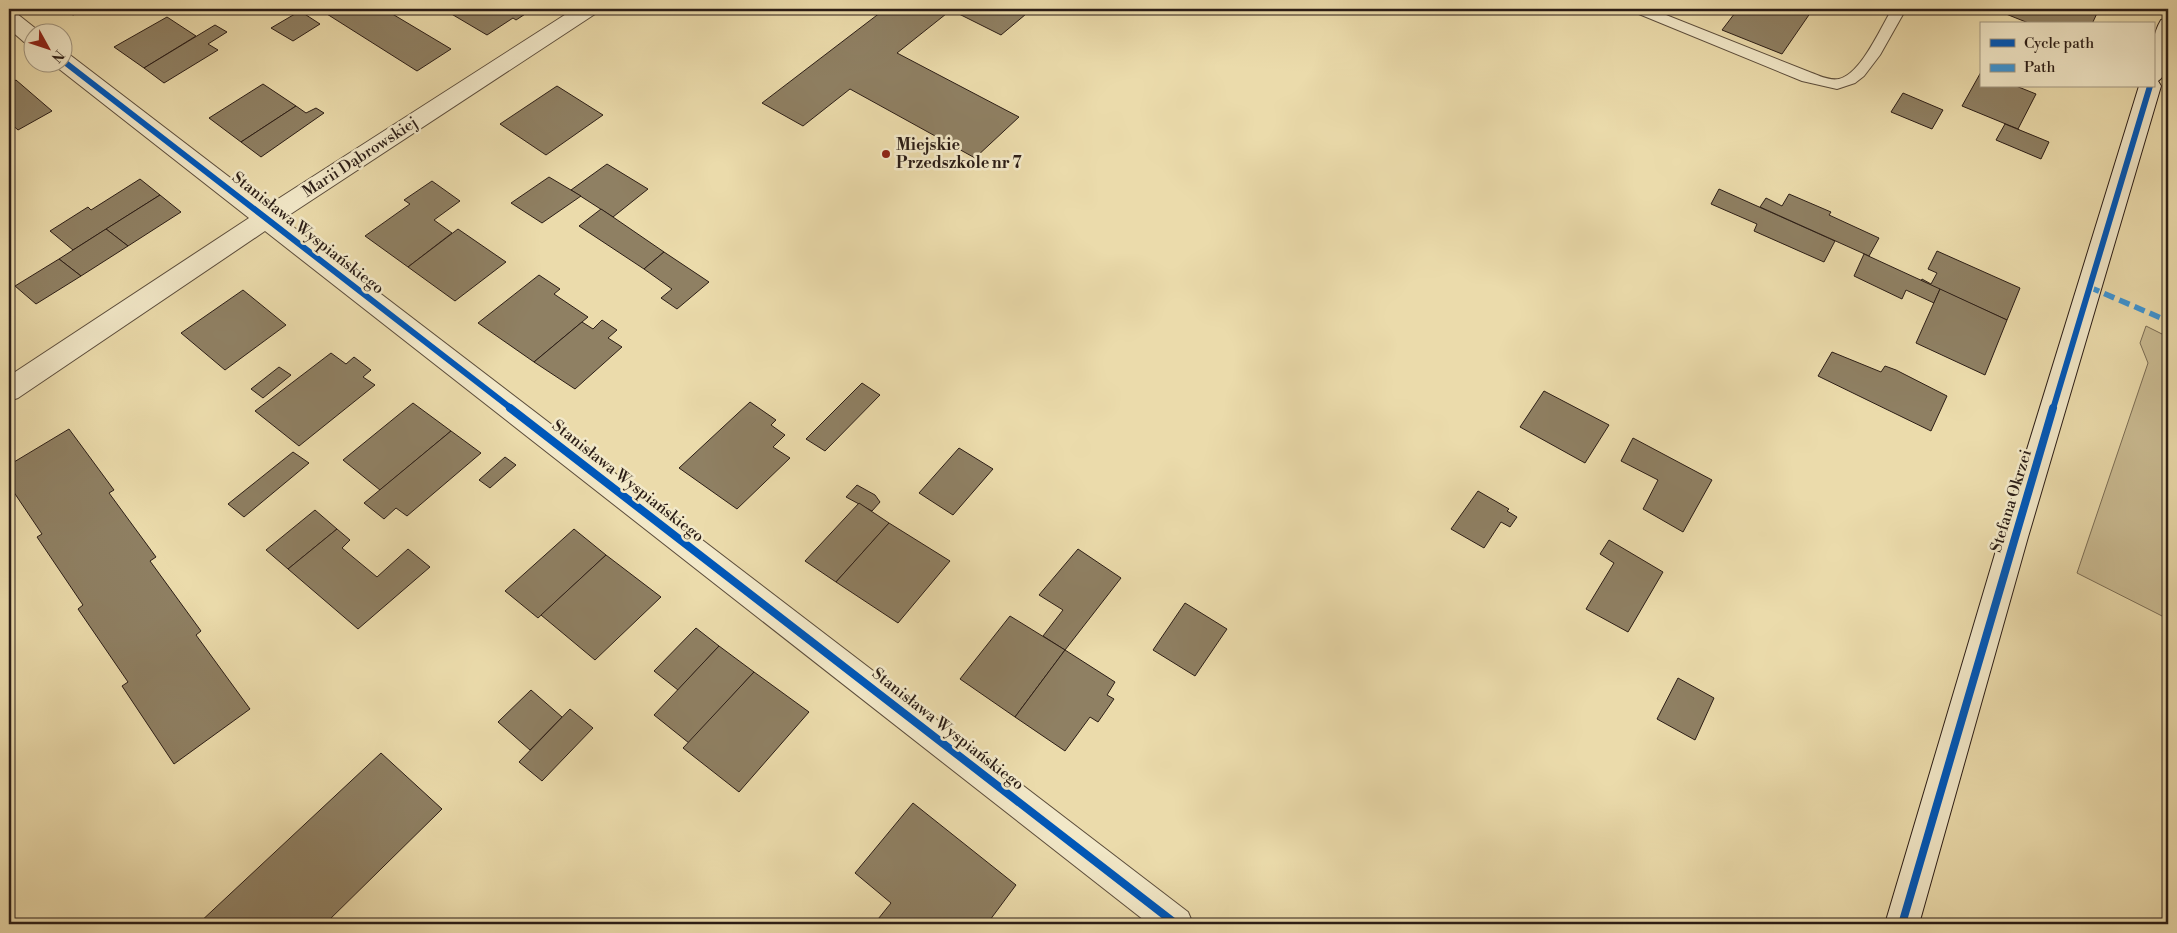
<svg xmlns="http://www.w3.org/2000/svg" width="2177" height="933" font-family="'Libre Bodoni',serif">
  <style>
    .green { fill: #cabb92; stroke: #7a6c54 }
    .building { fill: #8f8063; stroke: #2b1d16 }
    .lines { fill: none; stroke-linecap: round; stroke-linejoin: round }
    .lane-casing { stroke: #5b4c3b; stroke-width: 2 }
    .street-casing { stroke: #5b4c3b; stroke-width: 2 }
    .secondary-casing { stroke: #2b1d16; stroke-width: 2 }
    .lane { fill: #f2e8c8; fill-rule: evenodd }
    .street { fill: #f2e8c8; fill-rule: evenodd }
    .secondary { fill: #f2e8c8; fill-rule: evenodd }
    .quiet { stroke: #3c94d4; stroke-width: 5.5; stroke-dasharray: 11 5.5; stroke-linecap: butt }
    .cycleway-far1-casing { stroke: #f2e8c8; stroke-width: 9 }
    .cycleway-casing { stroke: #f2e8c8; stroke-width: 11 }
    .cycleway-far1 { stroke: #0057b8; stroke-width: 6 }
    .cycleway { stroke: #0057b8; stroke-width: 8 }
    .poi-dot { fill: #8f2418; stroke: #f2e8c8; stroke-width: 2 }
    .labels { text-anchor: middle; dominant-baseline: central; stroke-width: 5; stroke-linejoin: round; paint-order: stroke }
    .poi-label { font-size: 16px; font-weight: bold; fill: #2b1d16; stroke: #f2e8c8; text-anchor: start }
    .street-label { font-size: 16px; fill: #2b1d16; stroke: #f2e8c8 }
  </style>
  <rect width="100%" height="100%" fill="#ebdbab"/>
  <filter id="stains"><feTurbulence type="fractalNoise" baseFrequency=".004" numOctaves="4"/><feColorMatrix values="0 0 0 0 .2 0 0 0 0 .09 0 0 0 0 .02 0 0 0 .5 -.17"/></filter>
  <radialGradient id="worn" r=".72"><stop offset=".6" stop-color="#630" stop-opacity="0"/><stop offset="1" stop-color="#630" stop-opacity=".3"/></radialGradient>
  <polygon class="green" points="2146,326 2168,337 2168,619 2077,573 2148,363 2140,343"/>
  <g class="building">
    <polygon points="64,9 86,9 73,15"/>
    <polygon points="319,9 384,9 451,49 417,71"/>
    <polygon points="443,9 533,9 516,20 513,18 487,35"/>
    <polygon points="885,9 1032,9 1001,35 951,10 897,53 1019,117 975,158 850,89 803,126 762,103"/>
    <polygon points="1738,9 1813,9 1782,54 1722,30"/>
    <polygon points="2009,9 2099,9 2092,24 2031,24 2006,14"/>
    <polygon points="300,11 320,24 293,41 271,28"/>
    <polygon points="167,17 196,36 144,68 114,47"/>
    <polygon points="215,25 227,32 208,44 218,50 164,83 144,68"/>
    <polygon points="1981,72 1981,86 2016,86 2036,94 2018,129 1962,106"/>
    <polygon points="16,80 52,111 18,130 9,122 9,84"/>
    <polygon points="263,84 296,106 241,142 209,118"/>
    <polygon points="557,86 603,115 546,155 500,124"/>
    <polygon points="1903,93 1943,110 1932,129 1891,112"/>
    <polygon points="296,106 306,113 316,108 324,113 261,157 241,142"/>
    <polygon points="2005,124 2049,142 2041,159 1996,140"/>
    <polygon points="607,164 648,189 613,217 571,190"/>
    <polygon points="549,177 581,196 542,223 511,203"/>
    <polygon points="140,179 160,195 73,250 50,231 88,207 91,210"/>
    <polygon points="432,181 460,201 434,220 452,233 408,267 365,236 410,204 404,200"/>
    <polygon points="1719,189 1835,241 1824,262 1754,231 1757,224 1711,204"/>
    <polygon points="1789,194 1831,212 1829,215 1879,238 1869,256 1760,207 1766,198 1782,206"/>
    <polygon points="160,195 181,212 128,246 106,229"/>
    <polygon points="601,209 613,217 664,252 644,269 579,226"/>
    <polygon points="106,229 128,246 81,276 59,259"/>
    <polygon points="458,229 506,262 455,301 408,267"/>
    <polygon points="1937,251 2020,288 2007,320 1921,281 1922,279 1931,284 1937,273 1928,269"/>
    <polygon points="664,252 709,282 677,309 661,298 672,289 644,269"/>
    <polygon points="1864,254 1940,289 1934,303 1906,290 1902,299 1854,276"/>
    <polygon points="59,259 81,276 36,304 15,286"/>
    <polygon points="539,275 560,289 554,294 588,317 534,362 478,323"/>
    <polygon points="1940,289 2007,320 1985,375 1916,343"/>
    <polygon points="243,290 286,325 225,370 181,333"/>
    <polygon points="602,320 617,330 608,338 622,347 575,389 534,362 582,322 593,329"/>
    <polygon points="1832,352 1881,372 1885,366 1896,370 1947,396 1931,431 1818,376"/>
    <polygon points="331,353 346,364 354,357 371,370 363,377 375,385 299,446 255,411"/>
    <polygon points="279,367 291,375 263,398 251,389"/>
    <polygon points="862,383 880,395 825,451 806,439"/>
    <polygon points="1544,391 1609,425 1585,463 1520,427"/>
    <polygon points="750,402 776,420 771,425 785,435 773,447 790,458 737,509 679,468"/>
    <polygon points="413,403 451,431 380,490 343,460"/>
    <polygon points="69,429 114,490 109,493 156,557 150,561 201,631 196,635 250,709 174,764 122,686 128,682 78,609 83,605 37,537 42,534 9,485 9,465"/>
    <polygon points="451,431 481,453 407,516 396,508 384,519 364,503"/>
    <polygon points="1633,438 1712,480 1683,532 1643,509 1658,480 1621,461"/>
    <polygon points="959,448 993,469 953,515 919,493"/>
    <polygon points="293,452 309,463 244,517 228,504"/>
    <polygon points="505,457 516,465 490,488 479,480"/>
    <polygon points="857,485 875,495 880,502 872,511 846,497"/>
    <polygon points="1478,491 1509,509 1507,511 1517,517 1510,527 1501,522 1484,548 1451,529"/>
    <polygon points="859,503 889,523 836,582 805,561"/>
    <polygon points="315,510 337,529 288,569 266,550"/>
    <polygon points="889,523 950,561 898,623 836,582"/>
    <polygon points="337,529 350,540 342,548 377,577 408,549 430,567 358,629 288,569"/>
    <polygon points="574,529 606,555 538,618 505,591"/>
    <polygon points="1609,540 1663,572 1628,632 1586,609 1614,563 1600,554"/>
    <polygon points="1078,549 1121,578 1065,650 1043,636 1063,610 1039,595"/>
    <polygon points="606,555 661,597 595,660 541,615"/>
    <polygon points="1185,603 1227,629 1195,676 1153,650"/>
    <polygon points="1010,616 1065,650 1015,717 960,679"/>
    <polygon points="696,628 719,646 678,690 654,671"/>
    <polygon points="719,646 754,672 689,743 654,715"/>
    <polygon points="1065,650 1115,682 1107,695 1114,699 1098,722 1090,717 1065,751 1015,717"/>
    <polygon points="754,672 809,712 739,792 683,748"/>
    <polygon points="1678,678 1714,698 1695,740 1657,719"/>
    <polygon points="531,690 562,717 530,750 498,722"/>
    <polygon points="570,709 593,728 542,781 519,762"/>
    <polygon points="381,753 442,809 325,924 198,924"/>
    <polygon points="913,803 1016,885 987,924 874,924 891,903 855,873"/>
  </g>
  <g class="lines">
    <defs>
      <path id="lane" d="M1632 9H1651L1812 73C1820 76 1830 81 1839 79 1861 74 1881 27 1892 9H1906L1880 55 1864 76 1855 83 1837 89 1802 81 1634 12Z"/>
      <g id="street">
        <polygon points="574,9 598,9 595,14 283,219 1188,912 1193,924 1149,924 265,231 18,398 9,401 9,376 249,218 54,65 53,62 62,62 62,53 70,55 267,206"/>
        <polygon points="9,11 16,13 40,32 32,32 32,44 24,42 9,29"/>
      </g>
      <path id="secondary" d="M2168 18C2169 33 2172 73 2158 81L2161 86 2028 537 1919 924H1885L2000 537 2139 86H2153C2153 65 2149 39 2161 20Z"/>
    </defs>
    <use href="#lane" class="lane-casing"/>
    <use href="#street" class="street-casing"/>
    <use href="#secondary" class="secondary-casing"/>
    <use href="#lane" class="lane"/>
    <use href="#street" class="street"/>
    <use href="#secondary" class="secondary"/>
    <polyline class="quiet" points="2089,287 2168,321"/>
    <defs>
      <g id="cycleway-far1">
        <polyline points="62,60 512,409"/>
        <polyline points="2053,409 2150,86"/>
      </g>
      <g id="cycleway">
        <polyline points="510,408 1176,924"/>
        <polyline points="1902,924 2053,408"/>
      </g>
    </defs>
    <use href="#cycleway-far1" class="cycleway-far1-casing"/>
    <use href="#cycleway" class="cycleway-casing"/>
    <use href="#cycleway-far1" class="cycleway-far1"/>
    <use href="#cycleway" class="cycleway"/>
  </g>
  <circle class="poi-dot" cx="886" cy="154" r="5"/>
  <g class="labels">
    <g class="poi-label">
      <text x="896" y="145">Miejskie<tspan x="896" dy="18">Przedszkole nr 7</tspan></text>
    </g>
    <g class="street-label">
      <text transform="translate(360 157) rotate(-33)">Marii Dąbrowskiej</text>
      <text transform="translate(308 233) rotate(38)">Stanisława Wyspiańskiego</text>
      <text transform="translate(628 481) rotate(38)">Stanisława Wyspiańskiego</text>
      <text transform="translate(2011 501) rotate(-73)">Stefana Okrzei</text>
      <text transform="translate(948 729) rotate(38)">Stanisława Wyspiańskiego</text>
    </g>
  </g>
  <rect width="2177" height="933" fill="none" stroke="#ebdbab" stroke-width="30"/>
  <rect x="10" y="10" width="2157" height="913" fill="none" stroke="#2b1d16" stroke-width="2.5"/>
  <rect x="15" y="15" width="2147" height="903" fill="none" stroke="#2b1d16"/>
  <rect x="1980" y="22" width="175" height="65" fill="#f2e8c8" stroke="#a29781"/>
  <rect x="1990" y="39" width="25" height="8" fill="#0057b8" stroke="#a29781"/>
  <text x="2024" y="48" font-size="15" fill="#2b1d16">Cycle path</text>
  <rect x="1990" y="64" width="25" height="8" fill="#3c94d4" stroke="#a29781"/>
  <text x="2024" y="72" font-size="15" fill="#2b1d16">Path</text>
  <g transform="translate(48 48) rotate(130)"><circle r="24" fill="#f2e8c8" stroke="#a29781"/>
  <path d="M0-4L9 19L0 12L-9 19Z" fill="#8f2418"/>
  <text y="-8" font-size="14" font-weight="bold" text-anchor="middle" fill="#2b1d16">N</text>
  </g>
  <rect width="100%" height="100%" filter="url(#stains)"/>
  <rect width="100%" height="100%" fill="url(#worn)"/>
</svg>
